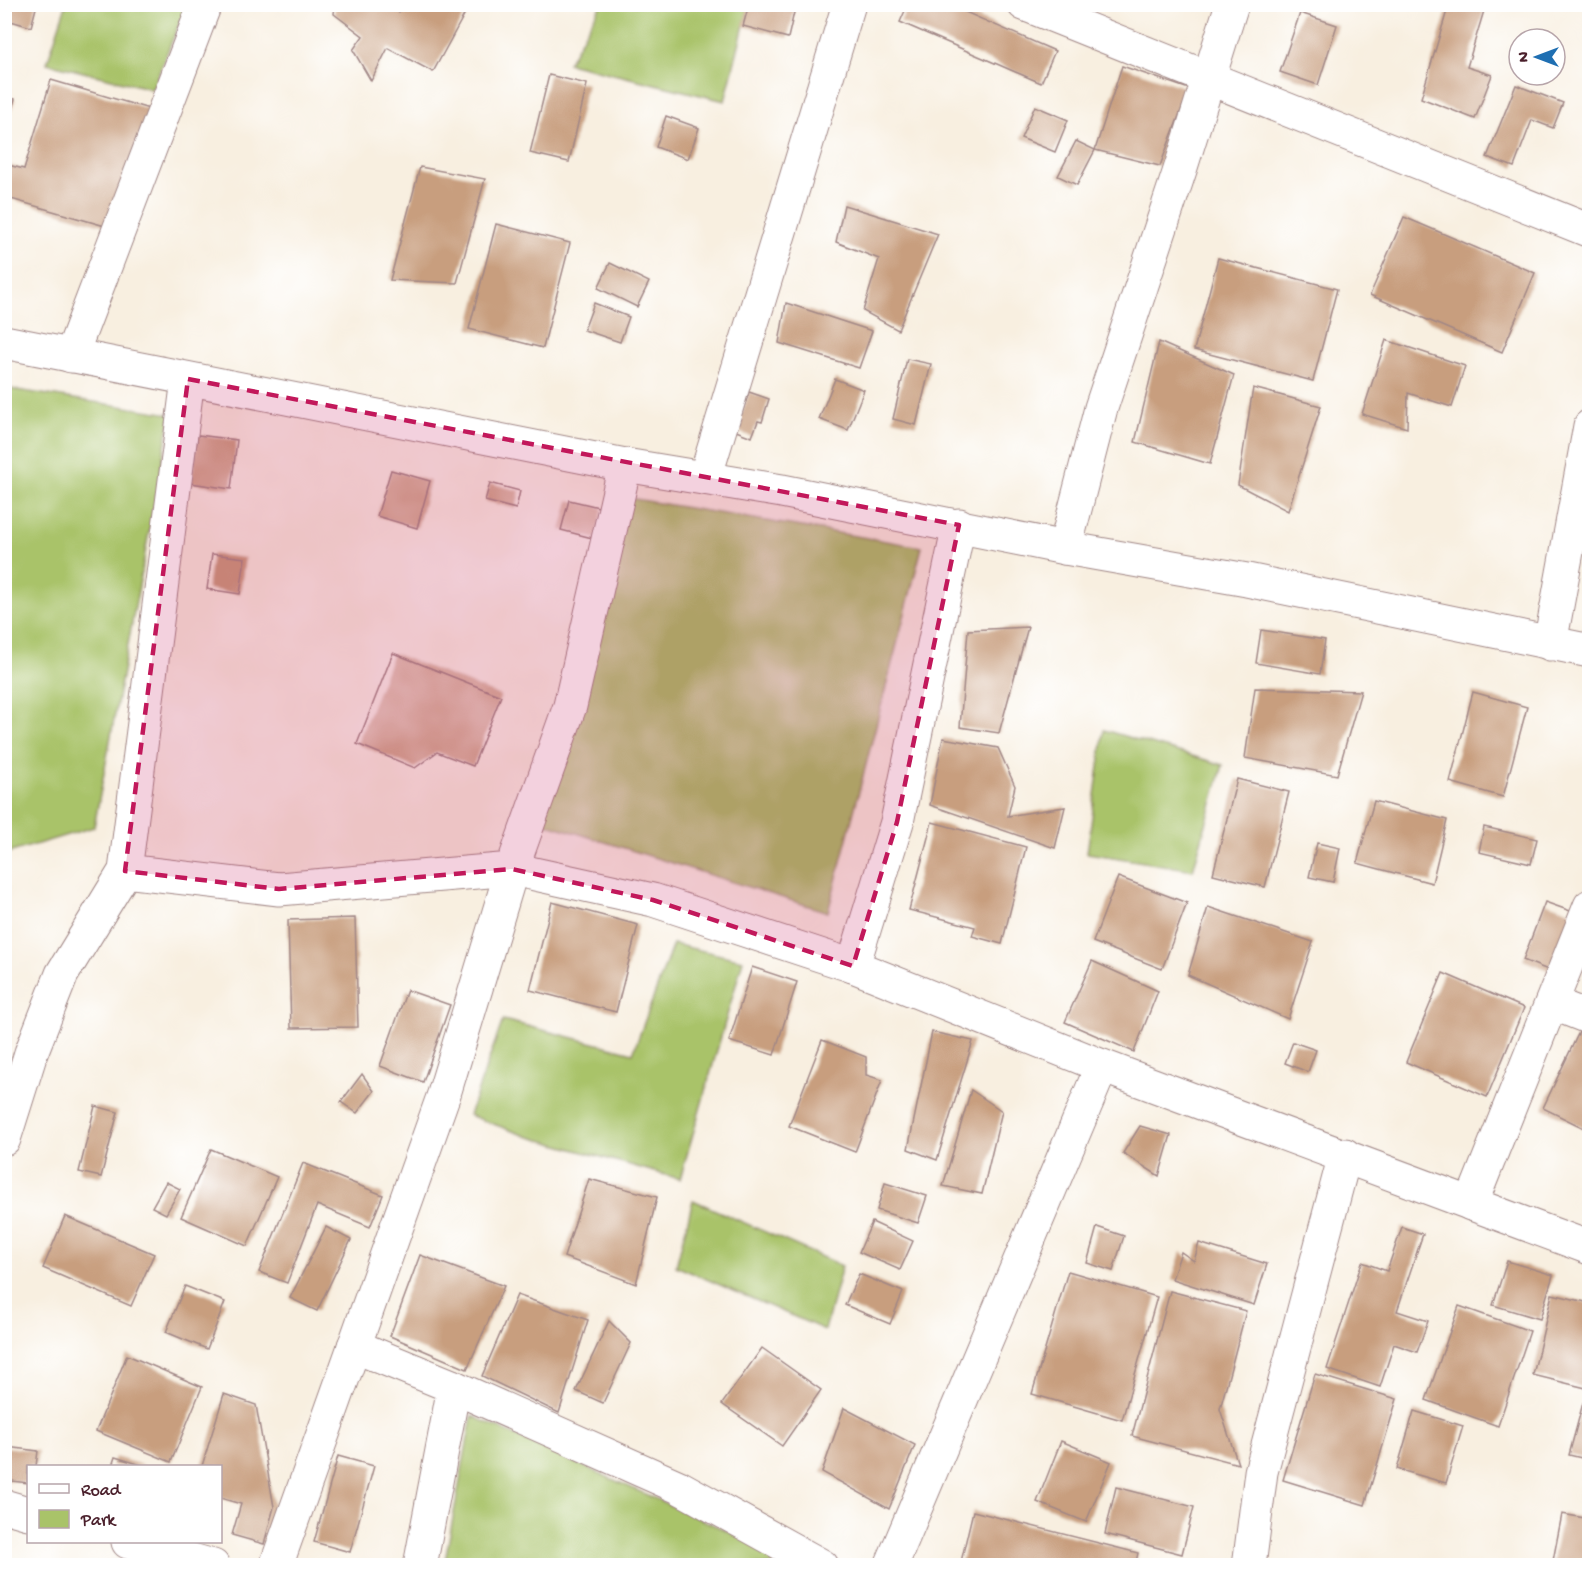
<svg xmlns="http://www.w3.org/2000/svg" width="1594" height="1570" font-family="'Gochi Hand',sans-serif">
  <style>
    .green { fill: #a9c369; stroke: #7a714a; stroke-width: 1.5 }
    .building { fill: #c89e7e }
    .lines { fill: none; stroke-linecap: round; stroke-linejoin: round }
    .minor-casing { stroke: #a18786; stroke-width: 35 }
    .tertiary-casing { stroke: #a18786; stroke-width: 35 }
    .minor { stroke: #fff; stroke-width: 33 }
    .tertiary { stroke: #fff; stroke-width: 33 }
    .marked { fill: #c2185b; fill-opacity: 0.2; stroke: #c2185b; stroke-width: 4.5; stroke-dasharray: 12 8; stroke-linejoin: round }
  </style>
  <rect width="100%" height="100%" fill="#fff"/>
  <filter id="ink" filterUnits="userSpaceOnUse"><feTurbulence type="fractalNoise" baseFrequency=".0167" numOctaves="2"/><feDisplacementMap in="SourceGraphic" scale="12" xChannelSelector="R" yChannelSelector="G"/><feConvolveMatrix kernelMatrix="1 2 1 2 8 2 1 2 1" color-interpolation-filters="sRGB"/></filter>
  <filter id="wash" filterUnits="userSpaceOnUse"><feTurbulence type="fractalNoise" baseFrequency=".008" numOctaves="4" result="noise"/><feDisplacementMap in="SourceGraphic" scale="24" xChannelSelector="R" yChannelSelector="G"/><feGaussianBlur stdDeviation="1.35" result="paint"/><feColorMatrix in="noise" values="0 0 0 0 0 0 0 0 0 0 0 0 0 0 0 0 0 1.4 0 .05"/><feComposite in="paint" operator="in"/></filter>
  <g filter="url(#wash)">
    <rect width="100%" height="100%" fill="#f8efe0"/>
    <g class="green">
      <polygon points="66,5 66,4 187,5 152,89 47,63"/>
      <polygon points="601,5 749,5 725,101 568,63"/>
      <polygon points="4,388 171,414 94,827 5,854"/>
      <polygon points="623,497 922,547 828,912 535,820"/>
      <polygon points="1104,730 1223,765 1193,870 1087,853"/>
      <polygon points="673,944 743,960 680,1179 526,1136 469,1115 503,1020 633,1053"/>
      <polygon points="693,1200 842,1266 825,1330 676,1266"/>
      <polygon points="472,1416 803,1565 444,1566"/>
    </g>
    <g id="blocks">
      <g class="building">
        <polygon points="4,4 37,4 31,27 4,19"/>
        <polygon points="335,4 384,4 399,12 403,4 470,4 433,72 388,48 371,81 353,50 363,36 334,14"/>
        <polygon points="749,4 796,4 788,38 743,26"/>
        <polygon points="908,4 947,4 1055,51 1041,83 900,22"/>
        <polygon points="1449,4 1486,4 1467,67 1492,75 1475,119 1421,98"/>
        <polygon points="1300,13 1337,25 1318,85 1280,72"/>
        <polygon points="1122,66 1189,89 1160,166 1095,150"/>
        <polygon points="549,75 587,84 569,162 530,153"/>
        <polygon points="51,80 156,111 105,226 4,197 4,164 24,169"/>
        <polygon points="1516,85 1563,103 1553,128 1532,120 1514,167 1487,157"/>
        <polygon points="4,96 15,99 5,129 4,129"/>
        <polygon points="1035,106 1068,120 1055,152 1021,138"/>
        <polygon points="666,116 699,128 688,159 656,147"/>
        <polygon points="1076,141 1095,150 1077,185 1058,176"/>
        <polygon points="420,167 485,179 457,283 390,280"/>
        <polygon points="844,205 938,234 898,330 863,311 879,259 836,242"/>
        <polygon points="1404,217 1535,273 1502,352 1370,295"/>
        <polygon points="496,224 570,243 543,348 469,329"/>
        <polygon points="1218,258 1337,289 1313,381 1194,350"/>
        <polygon points="610,263 649,282 637,307 598,288"/>
        <polygon points="594,303 629,317 620,342 584,330"/>
        <polygon points="786,303 872,331 859,368 779,343"/>
        <polygon points="1386,340 1465,366 1452,407 1408,393 1407,428 1362,414"/>
        <polygon points="1159,342 1234,375 1210,464 1135,442"/>
        <polygon points="907,359 931,364 916,425 893,419"/>
        <polygon points="835,379 864,390 848,430 819,419"/>
        <polygon points="1253,388 1321,406 1288,511 1238,485"/>
        <polygon points="749,392 769,399 762,422 758,421 752,437 736,431"/>
        <polygon points="198,435 237,440 231,489 191,483"/>
        <polygon points="391,470 430,481 417,528 377,516"/>
        <polygon points="490,483 520,491 516,509 485,501"/>
        <polygon points="569,500 603,508 596,539 561,530"/>
        <polygon points="212,554 245,558 240,594 207,589"/>
        <polygon points="1028,627 999,733 960,727 968,630"/>
        <polygon points="1261,630 1325,640 1320,674 1256,663"/>
        <polygon points="393,653 501,696 473,766 437,752 415,768 357,744"/>
        <polygon points="1255,688 1361,691 1337,775 1245,758"/>
        <polygon points="1473,692 1527,707 1503,797 1450,782"/>
        <polygon points="943,738 998,748 1015,786 1008,816 1065,807 1055,848 930,805"/>
        <polygon points="1237,779 1289,792 1265,887 1213,874"/>
        <polygon points="1374,801 1447,820 1432,883 1357,863"/>
        <polygon points="932,822 1026,847 1002,944 972,936 975,927 909,910"/>
        <polygon points="1484,827 1537,839 1531,864 1479,852"/>
        <polygon points="1317,843 1340,848 1333,882 1309,877"/>
        <polygon points="1118,877 1187,903 1162,969 1093,942"/>
        <polygon points="552,902 638,925 616,1012 530,990"/>
        <polygon points="1545,902 1576,913 1553,972 1523,960"/>
        <polygon points="1208,907 1313,942 1288,1019 1188,975"/>
        <polygon points="355,918 358,1027 291,1028 288,920"/>
        <polygon points="1092,961 1158,991 1134,1052 1065,1022"/>
        <polygon points="752,967 797,982 774,1055 729,1041"/>
        <polygon points="1443,973 1524,1008 1487,1097 1406,1062"/>
        <polygon points="407,990 450,1005 423,1082 380,1066"/>
        <polygon points="1580,1030 1590,1034 1590,1131 1543,1108"/>
        <polygon points="932,1032 973,1041 937,1160 908,1149"/>
        <polygon points="822,1040 866,1057 866,1075 882,1080 855,1152 789,1126"/>
        <polygon points="1293,1042 1316,1050 1308,1072 1285,1063"/>
        <polygon points="362,1074 374,1091 357,1113 341,1102"/>
        <polygon points="971,1090 1002,1111 982,1194 943,1186"/>
        <polygon points="95,1106 118,1112 101,1177 79,1172"/>
        <polygon points="1140,1126 1171,1135 1159,1176 1123,1153"/>
        <polygon points="211,1149 277,1177 247,1246 181,1217"/>
        <polygon points="303,1163 383,1195 370,1227 317,1205 287,1283 259,1272"/>
        <polygon points="589,1179 657,1197 636,1284 564,1257"/>
        <polygon points="166,1182 180,1189 166,1214 152,1207"/>
        <polygon points="885,1183 927,1196 918,1223 877,1210"/>
        <polygon points="65,1216 154,1254 131,1306 43,1268"/>
        <polygon points="872,1222 913,1241 900,1270 859,1252"/>
        <polygon points="326,1227 351,1240 317,1311 290,1298"/>
        <polygon points="1097,1227 1124,1236 1113,1271 1087,1263"/>
        <polygon points="1402,1227 1423,1234 1397,1311 1428,1321 1417,1352 1394,1344 1380,1387 1327,1369 1362,1262 1387,1271"/>
        <polygon points="1199,1243 1267,1264 1254,1305 1172,1279 1181,1252 1194,1261"/>
        <polygon points="420,1255 504,1286 467,1369 390,1336"/>
        <polygon points="1507,1261 1553,1275 1540,1319 1493,1305"/>
        <polygon points="1068,1271 1157,1297 1122,1420 1032,1394"/>
        <polygon points="859,1274 903,1292 890,1324 845,1305"/>
        <polygon points="185,1286 225,1302 207,1349 166,1332"/>
        <polygon points="1170,1291 1246,1311 1220,1409 1238,1464 1132,1436"/>
        <polygon points="1552,1294 1590,1303 1590,1389 1533,1375"/>
        <polygon points="517,1295 588,1320 559,1413 482,1376"/>
        <polygon points="1459,1306 1530,1331 1498,1426 1426,1400"/>
        <polygon points="609,1321 631,1343 603,1403 576,1391"/>
        <polygon points="762,1348 821,1390 782,1446 722,1404"/>
        <polygon points="127,1355 202,1387 171,1462 96,1431"/>
        <polygon points="1315,1374 1397,1399 1365,1505 1283,1480"/>
        <polygon points="224,1394 256,1405 274,1507 264,1544 232,1535 241,1504 220,1498 220,1466 202,1466"/>
        <polygon points="1583,1403 1590,1405 1590,1460 1569,1455"/>
        <polygon points="844,1408 915,1445 889,1509 822,1472"/>
        <polygon points="1414,1411 1463,1426 1446,1483 1397,1469"/>
        <polygon points="1061,1441 1111,1462 1086,1522 1037,1502"/>
        <polygon points="6,1447 38,1451 36,1466 28,1466 28,1483 4,1480"/>
        <polygon points="338,1456 374,1466 350,1552 314,1542"/>
        <polygon points="115,1457 145,1466 112,1466"/>
        <polygon points="1116,1487 1194,1507 1182,1554 1105,1534"/>
        <polygon points="973,1511 1138,1553 1135,1566 960,1566"/>
        <polygon points="1562,1514 1590,1519 1590,1566 1552,1566"/>
      </g>
    </g>
  </g>
  <g filter="url(#ink)">
    <use href="#blocks" fill-opacity="0" stroke="#a18786" stroke-width="1.5"/>
    <g class="lines">
      <defs>
        <g id="minor">
          <polyline points="1024,4 1590,231"/>
          <polyline points="71,356 205,4"/>
          <polyline points="705,478 849,4"/>
          <polyline points="1065,548 1101,408 1181,167 1232,4"/>
          <polyline points="1550,644 1590,426"/>
          <polyline points="125,871 279,889 512,869 653,900 853,966 1102,1066 1590,1248"/>
          <polyline points="853,966 897,822 959,525"/>
          <polyline points="1552,1003 1590,1018"/>
          <polyline points="4,1139 31,1053 62,974 125,871 188,379"/>
          <polyline points="1471,1204 1590,906"/>
          <polyline points="354,1346 454,1387 679,1487 822,1566"/>
          <polyline points="4,1506 28,1513"/>
          <polyline points="128,1542 213,1566"/>
          <polyline points="276,1566 444,1094 512,869 570,706 625,465"/>
          <polyline points="420,1566 454,1387"/>
          <polyline points="891,1566 1102,1066"/>
          <polyline points="1249,1566 1261,1472 1345,1155"/>
        </g>
        <polyline id="tertiary" points="4,342 625,465 782,491 1065,548 1247,580 1590,651"/>
      </defs>
      <use href="#minor" class="minor-casing"/>
      <use href="#tertiary" class="tertiary-casing"/>
      <use href="#minor" class="minor"/>
      <use href="#tertiary" class="tertiary"/>
    </g>
  </g>
  <path class="marked" d="M188 379 959 525 897 822 853 966 653 900 512 869 279 889 125 871Z"/>
  <rect width="1594" height="1570" fill="none" stroke="#fff" stroke-width="24"/>
  <rect x="27" y="1465" width="195" height="78" fill="#ffffff" stroke="#b7a5aa" stroke-width="1.5"/>
  <rect x="39" y="1484" width="30" height="9" fill="#ffffff" stroke="#b7a5aa" stroke-width="1.5"/>
  <text x="81" y="1495" font-size="18" fill="#4a1f2b">Road</text>
  <rect x="39" y="1510" width="30" height="18" fill="#a9c369" stroke="#b7a5aa" stroke-width="1.5"/>
  <text x="81" y="1525" font-size="18" fill="#4a1f2b">Park</text>
  <g transform="translate(1537 57) rotate(270)"><circle r="28" fill="#ffffff" stroke="#b7a5aa" stroke-width="1.5"/>
  <path d="M0-4.5L10 22L0 15L-10 22Z" fill="#1f6fb2"/>
  <text y="-9" font-size="16" font-weight="bold" text-anchor="middle" fill="#4a1f2b">N</text>
  </g>
</svg>
